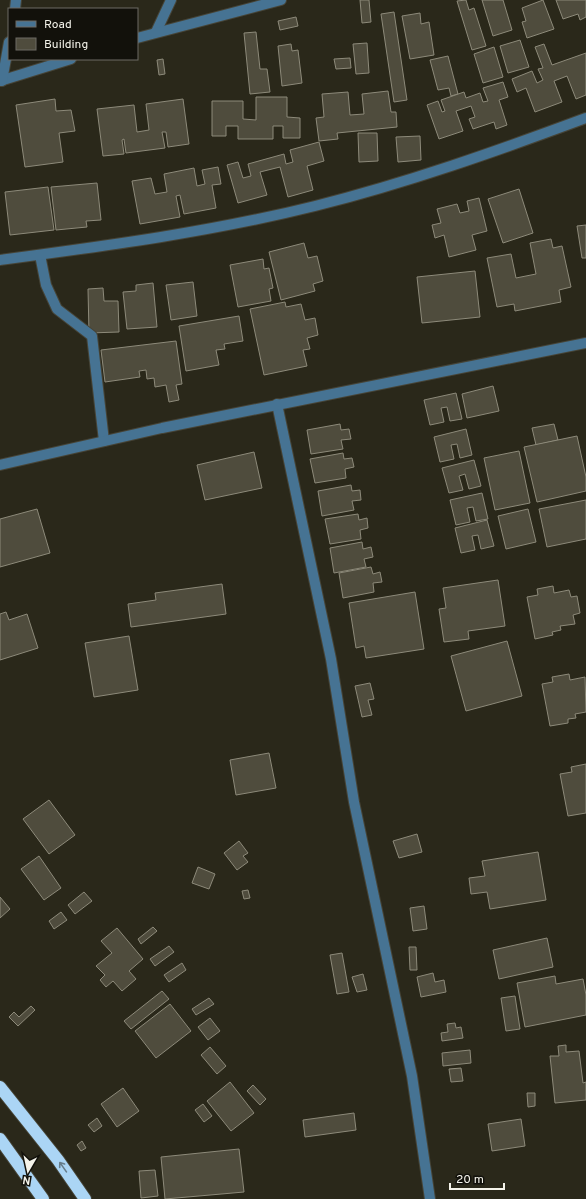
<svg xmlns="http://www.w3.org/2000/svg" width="586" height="1199" font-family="Overpass,sans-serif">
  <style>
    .building { fill: #4f4c3d; stroke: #8d8a7a }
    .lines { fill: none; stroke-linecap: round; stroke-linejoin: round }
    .street-casing { stroke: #464437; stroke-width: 12 }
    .highway-casing { stroke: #464437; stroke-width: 14 }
    .street { stroke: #467393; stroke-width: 10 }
    .highway { stroke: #abd5f5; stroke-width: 12 }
    .oneway { stroke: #667d8c }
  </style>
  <rect width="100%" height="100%" fill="#2a281a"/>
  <g class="building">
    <polygon points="360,0 369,0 371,22 362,23"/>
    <polygon points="466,0 469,10 474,8 486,46 472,50 457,1"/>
    <polygon points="482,0 503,0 512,30 493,36"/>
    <polygon points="543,0 554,29 527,38 522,22 526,21 522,8"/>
    <polygon points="556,0 586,0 586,17 580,20 578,14 563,19"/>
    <polygon points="394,12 407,100 394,102 381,14"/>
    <polygon points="420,13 421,24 429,22 434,55 410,59 402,16"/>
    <polygon points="296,17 298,26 280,30 278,21"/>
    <polygon points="256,32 260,69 267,69 270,92 250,94 244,33"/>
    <polygon points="520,40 529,67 508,73 500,46"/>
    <polygon points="367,43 369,73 356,74 353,44"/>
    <polygon points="291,44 292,51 298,50 302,83 282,86 278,46"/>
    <polygon points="544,44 552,65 586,53 586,95 576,99 567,76 554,81 562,102 535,112 526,88 517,92 512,79 532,71 537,83 543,80 538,69 543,68 535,47"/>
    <polygon points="494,47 503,77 483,83 474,54"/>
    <polygon points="448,56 458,94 451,96 449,88 438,90 430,60"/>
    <polygon points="350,58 351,68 336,69 334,59"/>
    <polygon points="163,59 165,74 159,75 157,60"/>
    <polygon points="503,82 508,97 499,100 507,125 496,129 494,122 473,129 469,119 475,117 471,106 456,111 463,131 439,139 427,105 438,101 442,112 445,111 441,100 464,92 466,98 480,93 483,102 488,101 483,88"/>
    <polygon points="388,91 391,112 396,112 397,127 337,133 338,139 319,141 316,118 324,117 322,94 348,92 350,115 364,114 362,94"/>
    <polygon points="256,97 287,97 287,117 300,118 300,138 283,138 283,126 273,126 273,139 238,139 238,126 226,126 226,136 212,136 212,101 243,101 243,119 256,120"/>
    <polygon points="55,99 56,111 71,110 75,131 59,133 63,162 25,167 16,105"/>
    <polygon points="183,99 189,144 168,147 166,132 162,132 165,148 126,153 124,139 122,140 124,154 103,156 97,109 134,105 137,132 149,130 146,104"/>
    <polygon points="358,133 377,133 378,161 359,162"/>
    <polygon points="420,136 421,160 398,162 396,137"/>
    <polygon points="319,142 324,161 307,166 313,190 288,197 280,167 260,172 267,195 238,203 227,165 238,162 243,178 251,176 248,164 284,154 286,164 293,162 290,150"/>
    <polygon points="218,167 221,184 212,185 216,208 184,214 180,195 176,196 180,217 140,224 132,181 151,178 155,194 167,192 164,174 194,168 197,186 205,184 202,170"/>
    <polygon points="97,183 101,220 86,221 87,227 56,230 51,187"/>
    <polygon points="48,187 54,230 10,235 5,192"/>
    <polygon points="519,189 533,233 503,243 488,199"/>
    <polygon points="479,198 487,231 472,235 476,250 449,257 444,235 435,238 432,225 441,223 437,209 457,204 460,213 469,211 467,201"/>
    <polygon points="586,225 586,258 582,258 577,226"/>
    <polygon points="551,239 553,248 562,246 571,287 559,290 561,302 515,311 514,304 497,307 487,258 511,254 516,278 536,274 530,243"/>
    <polygon points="304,243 308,258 317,256 323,281 313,284 315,291 281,300 269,252"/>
    <polygon points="263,259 264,269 269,268 273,288 269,289 271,301 238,307 230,265"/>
    <polygon points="475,271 480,317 422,323 417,277"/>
    <polygon points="193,282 197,316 171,320 166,285"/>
    <polygon points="153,283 157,327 127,329 123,292 136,291 136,285"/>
    <polygon points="103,288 104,301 118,301 119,332 89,333 88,289"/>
    <polygon points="285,302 286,307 301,304 305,320 315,318 318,335 307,338 310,349 303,350 307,366 264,375 250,309"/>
    <polygon points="239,316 243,341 224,344 225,349 216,350 219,365 186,371 179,326"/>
    <polygon points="176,341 182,384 176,385 179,400 169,402 166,385 155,387 154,378 147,379 146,370 139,371 140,377 105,382 101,350"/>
    <polygon points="493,386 499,411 467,418 462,394"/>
    <polygon points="456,393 462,419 450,421 447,407 441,408 444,422 430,425 424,400"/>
    <polygon points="340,424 341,430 349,429 351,439 341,440 343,449 311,454 307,430"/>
    <polygon points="554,424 558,440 536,445 532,428"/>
    <polygon points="466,429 472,455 460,458 457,444 451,445 454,459 440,462 434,437"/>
    <polygon points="577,436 586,477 586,491 537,502 524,447"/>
    <polygon points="519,451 530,503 495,510 484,458"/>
    <polygon points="254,452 262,488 205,500 197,465"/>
    <polygon points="343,453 344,459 352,458 354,467 345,469 346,478 315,483 310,459"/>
    <polygon points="474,460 481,486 469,489 465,474 459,476 463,490 449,493 442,468"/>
    <polygon points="351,485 352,491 360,490 361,500 352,501 354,510 322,516 318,491"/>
    <polygon points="482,493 488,519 476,521 473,507 467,508 470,522 456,525 450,500"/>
    <polygon points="586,500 586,539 547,547 539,509"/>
    <polygon points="37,509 50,553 0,567 0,519"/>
    <polygon points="528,509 536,542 506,549 498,516"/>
    <polygon points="358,514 359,520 367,518 368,528 360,530 361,539 330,544 325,519"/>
    <polygon points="487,520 494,546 481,549 478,535 472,536 475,550 461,553 455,528"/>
    <polygon points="362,542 363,549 371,547 373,557 364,559 366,567 334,573 330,548"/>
    <polygon points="371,567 373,574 380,572 382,582 373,583 374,592 343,598 339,573"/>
    <polygon points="498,580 505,626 468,631 469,639 444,642 439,609 446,608 443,588"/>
    <polygon points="222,584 226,614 131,627 128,604 156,600 155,593"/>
    <polygon points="553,586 554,593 569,590 571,597 577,596 580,613 573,615 575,624 560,626 561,630 552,632 553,635 535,639 527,597 538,595 537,589"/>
    <polygon points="415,592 424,649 366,658 364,646 356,648 349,603"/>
    <polygon points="6,612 9,620 27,614 38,648 0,660 0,614"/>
    <polygon points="129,636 138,690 94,697 85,643"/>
    <polygon points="507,641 522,696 466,711 451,656"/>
    <polygon points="569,674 570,680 585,677 586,712 575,714 576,718 568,719 568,723 550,726 542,684 553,682 552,677"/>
    <polygon points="370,683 374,699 368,700 372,715 362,717 355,686"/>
    <polygon points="269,753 276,788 236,795 230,760"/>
    <polygon points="586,764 586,813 568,816 560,774 572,772 571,767"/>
    <polygon points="49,800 75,835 49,854 23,819"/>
    <polygon points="417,834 422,852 399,858 393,841"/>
    <polygon points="239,841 248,853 243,856 248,862 237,870 224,853"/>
    <polygon points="538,852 546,900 490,909 487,892 471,894 469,878 485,876 482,861"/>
    <polygon points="39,856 61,888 44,900 21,869"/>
    <polygon points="198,867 215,874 209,889 192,883"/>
    <polygon points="248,890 250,898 244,899 242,891"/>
    <polygon points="84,892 92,901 75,914 68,905"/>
    <polygon points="0,897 10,909 0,918"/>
    <polygon points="424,906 427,929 413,931 410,908"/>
    <polygon points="61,912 67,920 54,929 49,921"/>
    <polygon points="153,927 157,931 141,944 138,939"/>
    <polygon points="117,928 143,959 129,971 136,979 122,991 113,981 106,987 100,980 105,975 96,966 112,953 101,941"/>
    <polygon points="547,938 553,967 499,979 493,950"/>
    <polygon points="169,946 174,952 155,966 150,959"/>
    <polygon points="409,947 416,947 417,970 410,970"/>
    <polygon points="342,953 349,992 337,994 330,955"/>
    <polygon points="182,963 186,970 169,982 164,975"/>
    <polygon points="433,973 435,982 444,980 446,992 421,997 417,977"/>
    <polygon points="363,974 367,990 357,992 352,977"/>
    <polygon points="555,976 556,984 583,979 586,995 586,1015 525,1027 517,983"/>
    <polygon points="162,991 169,999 131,1029 124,1021"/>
    <polygon points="515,996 520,1029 506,1031 501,998"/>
    <polygon points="209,998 214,1004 196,1015 192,1009"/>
    <polygon points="170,1004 191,1031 156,1058 135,1031"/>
    <polygon points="31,1006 35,1010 18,1026 9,1017 14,1012 19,1017"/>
    <polygon points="210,1018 220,1031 208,1040 198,1027"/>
    <polygon points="455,1023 456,1028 461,1027 463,1038 442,1041 441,1033 448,1032 447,1024"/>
    <polygon points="566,1045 566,1052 579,1051 583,1083 586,1082 586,1100 555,1103 550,1056 559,1056 558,1046"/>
    <polygon points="210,1047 226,1066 217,1074 201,1055"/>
    <polygon points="470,1050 471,1063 443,1066 442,1053"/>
    <polygon points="461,1068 463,1081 451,1082 449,1069"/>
    <polygon points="230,1082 254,1113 231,1131 207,1101"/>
    <polygon points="253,1085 266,1099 260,1105 247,1091"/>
    <polygon points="123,1088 139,1111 117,1127 101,1104"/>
    <polygon points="527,1093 535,1093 535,1106 528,1107"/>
    <polygon points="203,1104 212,1116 204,1122 195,1110"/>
    <polygon points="354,1113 356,1130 305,1137 303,1120"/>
    <polygon points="97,1118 102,1126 94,1132 88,1125"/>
    <polygon points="521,1119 525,1146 492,1151 488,1124"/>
    <polygon points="82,1141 86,1148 81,1151 77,1145"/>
    <polygon points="239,1149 244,1192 165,1199 161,1157"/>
    <polygon points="155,1170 158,1196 141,1198 139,1171"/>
  </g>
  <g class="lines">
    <defs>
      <g id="street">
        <polyline points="15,9 16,0"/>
        <polyline points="156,32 171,0"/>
        <polyline points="137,38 281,0"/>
        <polyline points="0,81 71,59"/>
        <polyline points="2,81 9,42"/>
        <polyline points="40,255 46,285 57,309 92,336 104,441"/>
        <path d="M0 260C105 246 211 232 315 206 407 183 497 151 586 118"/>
        <polyline points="277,404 331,659 354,802 412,1076 430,1199"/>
        <polyline points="0,465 162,428 586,343"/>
      </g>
      <g id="highway">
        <polyline points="0,1087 58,1160 85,1199"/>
        <polyline points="0,1139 43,1199"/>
      </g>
    </defs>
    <use href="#street" class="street-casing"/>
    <use href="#highway" class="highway-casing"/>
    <use href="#street" class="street"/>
    <use href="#highway" class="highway"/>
  </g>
  <defs><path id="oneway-shaft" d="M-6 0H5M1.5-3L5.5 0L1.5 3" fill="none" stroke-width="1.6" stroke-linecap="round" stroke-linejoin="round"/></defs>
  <use class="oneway" href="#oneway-shaft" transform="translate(63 1167) rotate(-125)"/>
  <rect x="8" y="8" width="130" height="52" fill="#12110b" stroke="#6c6b64"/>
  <rect x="16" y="21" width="20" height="6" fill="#467393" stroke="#6c6b64"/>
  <text x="44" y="28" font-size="12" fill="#f4f3ea">Road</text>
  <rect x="16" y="38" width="20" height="12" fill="#4f4c3d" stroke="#6c6b64"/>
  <text x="44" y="48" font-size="12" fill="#f4f3ea">Building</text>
  <g transform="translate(28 1171) rotate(189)" stroke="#12110b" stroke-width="3" paint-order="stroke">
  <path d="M0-3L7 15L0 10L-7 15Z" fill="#f4f3ea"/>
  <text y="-6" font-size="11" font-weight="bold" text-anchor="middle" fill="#f4f3ea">N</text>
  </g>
  <path d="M450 1183v6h54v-6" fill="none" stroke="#f4f3ea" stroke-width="2"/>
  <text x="456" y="1183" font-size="12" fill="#f4f3ea" stroke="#12110b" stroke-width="3" paint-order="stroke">20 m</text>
</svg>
